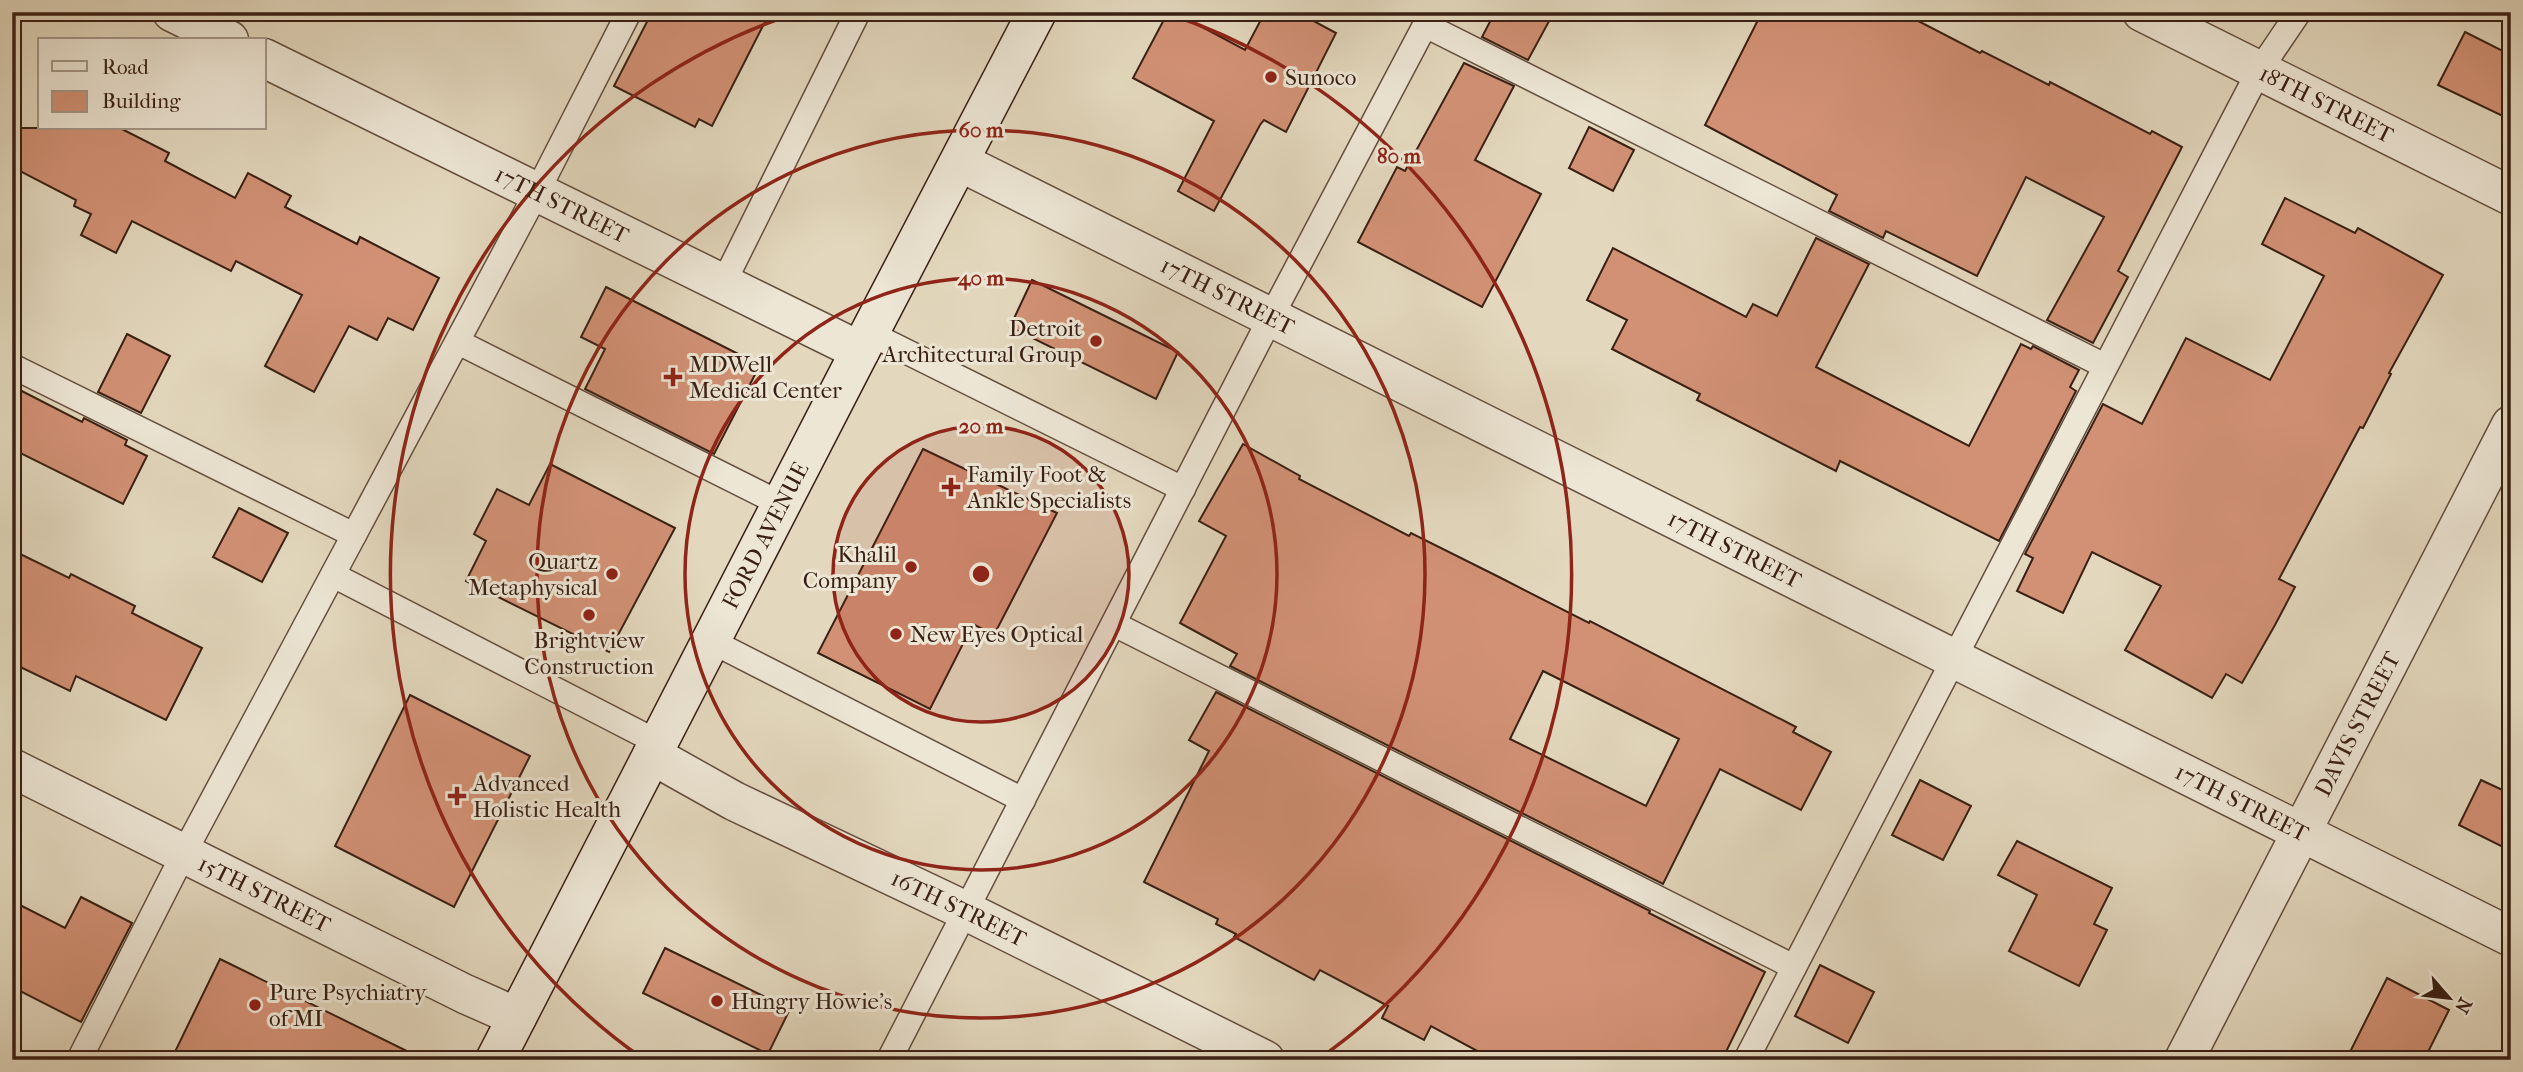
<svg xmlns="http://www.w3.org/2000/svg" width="2523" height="1072" font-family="'IM FELL French Canon',serif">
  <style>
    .building { fill: #d29175; stroke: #392014; stroke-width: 2; fill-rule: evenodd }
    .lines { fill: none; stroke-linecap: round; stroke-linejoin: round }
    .service-casing { stroke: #644e3e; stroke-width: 27 }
    .minor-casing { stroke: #644e3e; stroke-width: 41 }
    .secondary-casing { stroke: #392014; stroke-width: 41 }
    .service { stroke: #ede6d5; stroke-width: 24 }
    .minor { stroke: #ede6d5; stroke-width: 38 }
    .secondary { stroke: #ede6d5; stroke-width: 38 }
    .ring { fill: none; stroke: #8f2418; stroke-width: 3.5 }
    .poi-dot { fill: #8f2418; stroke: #ede6d5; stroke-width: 2.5 }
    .labels { text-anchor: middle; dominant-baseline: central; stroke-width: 6; stroke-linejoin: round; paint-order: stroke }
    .poi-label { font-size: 23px; fill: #392014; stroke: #ede6d5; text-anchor: start }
    .street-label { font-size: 23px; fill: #392014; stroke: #ede6d5 }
    .centre { fill: #8f2418; stroke: #ede6d5; stroke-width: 3.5 }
    .ring-label { font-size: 21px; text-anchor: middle; font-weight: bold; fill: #8f2418; stroke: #ede6d5; stroke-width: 6; stroke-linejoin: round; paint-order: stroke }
  </style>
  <rect width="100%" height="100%" fill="#e3d8be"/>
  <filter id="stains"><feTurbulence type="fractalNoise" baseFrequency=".00286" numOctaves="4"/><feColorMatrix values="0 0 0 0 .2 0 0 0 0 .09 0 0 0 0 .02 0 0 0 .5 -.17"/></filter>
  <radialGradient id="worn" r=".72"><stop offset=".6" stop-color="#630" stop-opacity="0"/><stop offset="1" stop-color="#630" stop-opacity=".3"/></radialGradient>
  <g class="building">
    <polygon points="652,12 770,12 712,126 699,119 695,127 614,86"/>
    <polygon points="1168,12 1174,12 1245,50 1265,12 1297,12 1336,33 1286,132 1264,120 1260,125 1214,211 1178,191 1214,121 1133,78"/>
    <polygon points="1495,12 1554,12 1528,60 1482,37"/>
    <polygon points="1762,12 1901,12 1980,53 1982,51 2049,85 2050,82 2150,134 2152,131 2182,147 2118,271 2128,277 2093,343 2047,320 2104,217 2026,177 1977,276 1886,231 1883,238 1829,211 1837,195 1705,125"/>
    <polygon points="2465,32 2511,55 2511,120 2438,85"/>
    <polygon points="1464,63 1514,86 1475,160 1541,194 1482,307 1358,242 1397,167 1405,171"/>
    <polygon points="1589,127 1634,150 1613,191 1569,168"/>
    <polygon points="12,128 120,128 169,153 165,161 235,198 248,173 291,196 285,207 357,244 360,237 439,278 413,330 388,318 377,340 349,326 314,392 265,366 302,295 236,261 231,271 132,221 116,253 81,235 91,214 74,206 76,200 12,167"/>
    <polygon points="2285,198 2355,233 2358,228 2443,275 2389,373 2391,374 2363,428 2360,427 2279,579 2295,587 2275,625 2242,683 2226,674 2212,698 2125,650 2161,586 2092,552 2063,613 2017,591 2033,558 2025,554 2103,404 2142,424 2186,338 2270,380 2324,276 2262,244"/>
    <polygon points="1816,238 1869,264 1816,367 1969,446 2021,344 2031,349 2033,346 2079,370 2070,387 2076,391 1999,541 1840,461 1836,471 1697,400 1700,394 1612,349 1627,320 1587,300 1613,248 1746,317 1753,304 1777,316"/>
    <polygon points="1032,280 1178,352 1156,399 1010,327"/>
    <polygon points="606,287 760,365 714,454 585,389 605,349 581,337"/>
    <polygon points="127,334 170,356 141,413 98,392"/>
    <polygon points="12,386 82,422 84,418 127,440 125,445 147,456 123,504 12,449"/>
    <path d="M1243 444 1300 476 1299 479 1409 536 1411 533 1499 577 1589 623 1590 621 1796 727 1793 732 1831 752 1801 810 1720 769 1663 884 1230 666 1237 654 1180 623 1226 536 1199 521ZM1543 671 1679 739 1646 806 1510 739Z"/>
    <polygon points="923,449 1057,513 994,635 973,624 930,709 818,653"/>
    <polygon points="550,464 675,528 609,652 466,581 486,541 474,534 497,489 529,505"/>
    <polygon points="239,508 288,533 262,582 213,557"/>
    <polygon points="12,550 69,578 71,574 135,606 132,613 202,648 166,720 76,676 70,691 12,663"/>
    <polygon points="1216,692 1650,911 1649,913 1765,972 1722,1060 1494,1060 1431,1026 1424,1040 1382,1018 1388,1006 1320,970 1314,980 1234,937 1236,934 1216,924 1218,919 1144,882 1209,751 1189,740"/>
    <polygon points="410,695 530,756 454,907 335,846"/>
    <polygon points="1920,780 1971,806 1943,860 1892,835"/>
    <polygon points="2481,780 2511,794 2511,851 2459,825"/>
    <polygon points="2017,841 2112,888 2094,924 2107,930 2079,986 2009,951 2037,895 1998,875"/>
    <polygon points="81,897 132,923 81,1022 12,987 12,901 65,928"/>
    <polygon points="665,948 790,1009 768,1054 643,993"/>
    <polygon points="220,959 425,1060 171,1060"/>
    <polygon points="1820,965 1874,992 1848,1043 1795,1016"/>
    <polygon points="2387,978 2449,1010 2424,1060 2346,1060"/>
  </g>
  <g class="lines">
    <defs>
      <g id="service">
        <polyline points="1425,25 2105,366"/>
        <polyline points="723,284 858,12"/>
        <polyline points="869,333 1183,489"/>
        <polyline points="458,342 781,504"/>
        <polyline points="12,366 354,535 184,853 79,1060"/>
        <polyline points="354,535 537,192 629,12"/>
        <polyline points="333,575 659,743"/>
        <polyline points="1114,624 1794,967"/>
        <polyline points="711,641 1023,800"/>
        <polyline points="889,1060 1271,317 1432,12"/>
        <polyline points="1746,1060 2237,113 2259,71 2299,12"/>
      </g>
      <g id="minor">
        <polyline points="172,12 229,40"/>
        <path id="s1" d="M2142 12 2511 196"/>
        <path id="s2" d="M264 58 860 351"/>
        <path id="s3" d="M960 162 2511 937"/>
        <path id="s4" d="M652 755 734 801 966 911 1265 1060"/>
        <path id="s5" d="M12 768 465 994 517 1017"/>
        <path id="s6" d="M2184 1060 2511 425"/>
      </g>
      <g id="secondary">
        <path id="s7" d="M495 1060 860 351 1037 12"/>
      </g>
    </defs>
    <use href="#service" class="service-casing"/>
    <use href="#minor" class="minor-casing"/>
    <use href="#secondary" class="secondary-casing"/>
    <use href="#service" class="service"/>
    <use href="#minor" class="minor"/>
    <use href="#secondary" class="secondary"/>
  </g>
  <circle cx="981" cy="574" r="148" fill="#8f2418" fill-opacity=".12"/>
  <g class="ring">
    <circle cx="981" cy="574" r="148"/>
    <circle cx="981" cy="574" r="296"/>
    <circle cx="981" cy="574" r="444"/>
    <path d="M642 1058A591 591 0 0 1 793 14M1169 14A591 591 0 0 1 1320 1058"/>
  </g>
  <g class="poi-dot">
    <circle cx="1271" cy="77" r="7"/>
    <circle cx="1096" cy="341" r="7"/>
    <path d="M669.5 366.5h7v7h7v7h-7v7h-7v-7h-7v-7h7z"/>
    <path d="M947.5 476.5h7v7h7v7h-7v7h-7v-7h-7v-7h7z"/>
    <circle cx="911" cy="567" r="7"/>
    <circle cx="612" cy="574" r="7"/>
    <circle cx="589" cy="615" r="7"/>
    <circle cx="896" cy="634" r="7"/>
    <path d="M453.5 785.5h7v7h7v7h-7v7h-7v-7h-7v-7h7z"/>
    <circle cx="717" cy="1001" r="7"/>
    <circle cx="255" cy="1005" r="7"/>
  </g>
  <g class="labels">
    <g class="poi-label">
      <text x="1285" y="77">Sunoco</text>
      <text x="1082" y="328" text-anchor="end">Detroit<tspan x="1082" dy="26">Architectural Group</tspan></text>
      <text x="689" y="364">MDWell<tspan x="689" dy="26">Medical Center</tspan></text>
      <text x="967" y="474">Family Foot &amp;<tspan x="967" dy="26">Ankle Specialists</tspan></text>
      <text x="897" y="554" text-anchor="end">Khalil<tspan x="897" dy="26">Company</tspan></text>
      <text x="598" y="561" text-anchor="end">Quartz<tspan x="598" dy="26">Metaphysical</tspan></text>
      <text x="910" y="634">New Eyes Optical</text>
      <text x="589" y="640" text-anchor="middle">Brightview<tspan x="589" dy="26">Construction</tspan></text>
      <text x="473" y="783">Advanced<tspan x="473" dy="26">Holistic Health</tspan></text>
      <text x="269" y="992">Pure Psychiatry<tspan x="269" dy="26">of MI</tspan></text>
      <text x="731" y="1001">Hungry Howie's</text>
    </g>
    <g class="street-label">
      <text stroke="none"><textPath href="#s1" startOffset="206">18TH STREET</textPath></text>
      <text stroke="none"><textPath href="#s2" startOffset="332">17TH STREET</textPath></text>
      <text stroke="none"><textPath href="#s3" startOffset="299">17TH STREET</textPath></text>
      <text stroke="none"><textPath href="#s7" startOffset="590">FORD AVENUE</textPath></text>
      <text stroke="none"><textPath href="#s3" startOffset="866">17TH STREET</textPath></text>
      <text stroke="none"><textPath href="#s6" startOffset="378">DAVIS STREET</textPath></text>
      <text stroke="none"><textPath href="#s3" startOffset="1433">17TH STREET</textPath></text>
      <text stroke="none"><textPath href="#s5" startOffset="282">15TH STREET</textPath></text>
      <text stroke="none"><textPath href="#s4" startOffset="343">16TH STREET</textPath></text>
    </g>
  </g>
  <circle cx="981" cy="574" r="10" class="centre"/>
  <g class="ring-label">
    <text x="981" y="137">60 m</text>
    <text x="1399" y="163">80 m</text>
    <text x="981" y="285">40 m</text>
    <text x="981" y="433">20 m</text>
  </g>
  <rect width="2523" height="1072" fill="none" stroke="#e3d8be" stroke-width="42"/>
  <rect x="14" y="14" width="2495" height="1044" fill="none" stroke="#392014" stroke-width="3.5"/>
  <rect x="21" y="21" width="2481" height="1030" fill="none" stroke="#392014" stroke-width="2"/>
  <rect x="38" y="38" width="228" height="91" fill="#ede6d5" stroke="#a59788" stroke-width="2"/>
  <rect x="52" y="61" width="35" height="10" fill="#ede6d5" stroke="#a59788" stroke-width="2"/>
  <text x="102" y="74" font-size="21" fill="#392014">Road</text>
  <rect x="52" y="91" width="35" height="21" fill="#d29175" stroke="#a59788" stroke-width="2"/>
  <text x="102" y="108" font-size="21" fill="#392014">Building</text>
  <g transform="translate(2449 998) rotate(118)" stroke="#ede6d5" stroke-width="5" paint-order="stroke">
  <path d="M0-5L12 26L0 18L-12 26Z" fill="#392014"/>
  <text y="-10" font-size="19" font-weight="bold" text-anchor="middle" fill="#392014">N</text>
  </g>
  <rect width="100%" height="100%" filter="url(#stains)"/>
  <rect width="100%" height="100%" fill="url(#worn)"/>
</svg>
